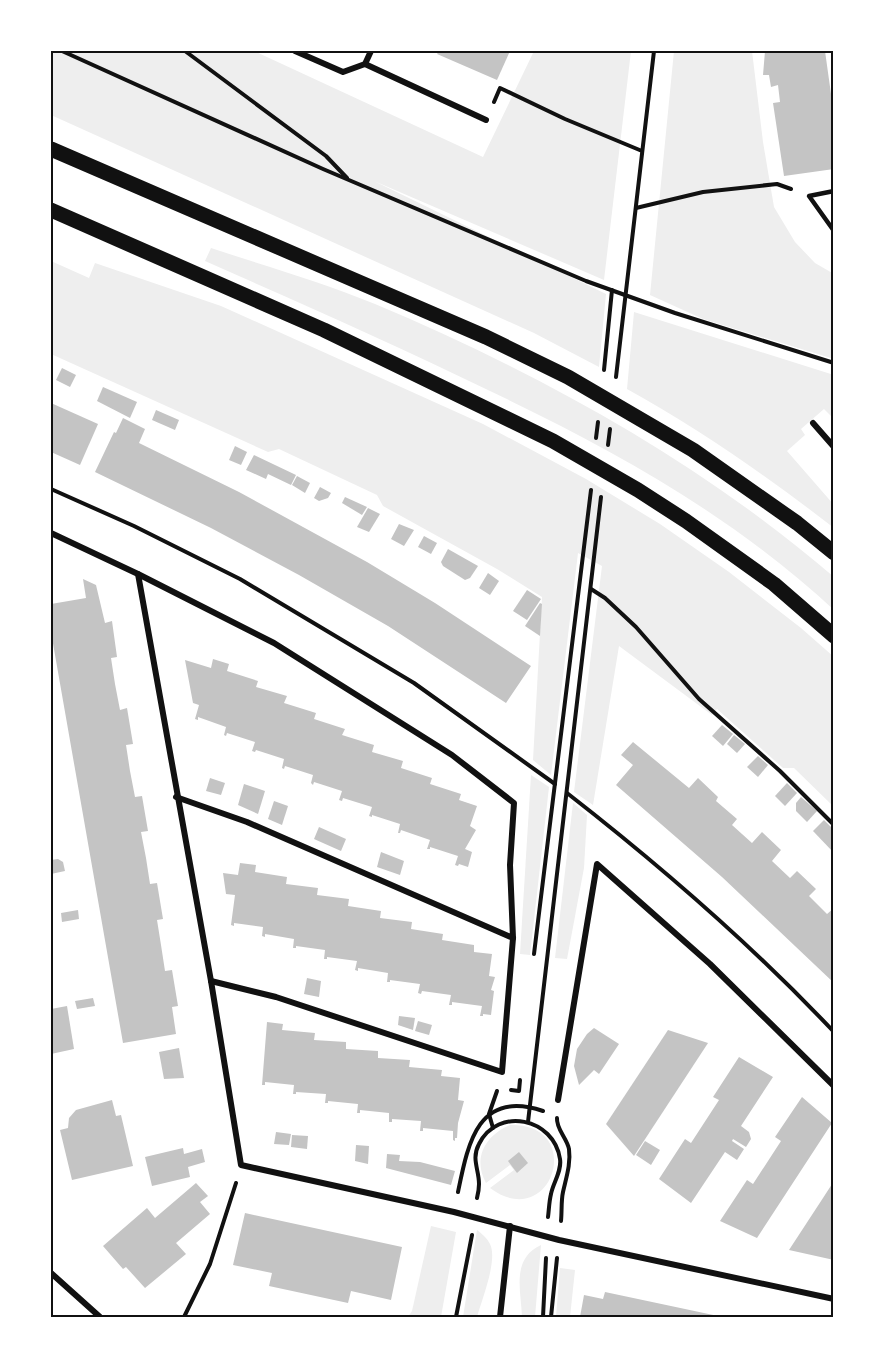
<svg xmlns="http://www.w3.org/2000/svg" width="885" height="1368" font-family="'Space Grotesk',sans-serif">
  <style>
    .green { fill: #eee }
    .building { fill: #c4c4c4 }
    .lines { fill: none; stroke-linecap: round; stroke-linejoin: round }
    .path { stroke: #111; stroke-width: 4 }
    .service { stroke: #111; stroke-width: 4.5 }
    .minor { stroke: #111; stroke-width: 6 }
    .primary { stroke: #111; stroke-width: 15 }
    .neatline { fill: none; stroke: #111; stroke-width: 2 }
  </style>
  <rect width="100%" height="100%" fill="#fff"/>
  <g class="green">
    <polygon points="51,51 254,51 483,157 534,51 631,51 604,280 374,181 606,294 599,367 534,333 51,115"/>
    <polygon points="674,51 752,51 763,142 774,207 795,242 815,263 834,274 834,359 703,319 650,295"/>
    <path d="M211 248C265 266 322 282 375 304 539 373 699 461 834 577V610C731 515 616 451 490 391 396 345 300 303 205 261Z"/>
    <polygon points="51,261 89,278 95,263 221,306 483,424 586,479 660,524 729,572 801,628 834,657 834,807 794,768 783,768 717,709 712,715 619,646 593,805 574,792 602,566 578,553 551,775 533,760 542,597 497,569 383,506 377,495 279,449 268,452 51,354"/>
    <path d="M634 312 834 375V419L824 409 801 429 805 435 787 451 834 505V528C768 477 700 429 627 389Z"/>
    <polygon points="531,775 549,787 530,955 520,954"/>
    <polygon points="573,803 587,815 584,868 567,959 555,958"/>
    <path d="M510 1125C587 1123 552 1234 490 1188L514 1170 510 1165 486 1183C472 1158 486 1135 510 1125Z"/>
    <polygon points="431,1226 456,1232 441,1317 408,1317 412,1311"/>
    <path d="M477 1230C482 1234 487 1238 490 1244 498 1260 482 1299 477 1317H463Z"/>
    <path d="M541 1245 535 1317H522C521 1290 511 1259 541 1245Z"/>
    <polygon points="560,1268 575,1270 570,1317 556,1317"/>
  </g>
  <g class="building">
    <polygon points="439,51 510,51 497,80 437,54"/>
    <polygon points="765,51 825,51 831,94 834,94 834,169 784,176 773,103 780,102 778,85 771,87 769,75 763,75"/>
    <polygon points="62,368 76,375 70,387 56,380"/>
    <polygon points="103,387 137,402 130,418 97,401"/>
    <polygon points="51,403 98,424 80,465 51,452"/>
    <polygon points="156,410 179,420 175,430 152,420"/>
    <polygon points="123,418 145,429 139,443 239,492 367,562 435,603 531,666 506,703 388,626 299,575 211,528 95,472 114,432 116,433"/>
    <polygon points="235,446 247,452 241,465 229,460"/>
    <polygon points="254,455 296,475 291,485 268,474 266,479 246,470"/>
    <polygon points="297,476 310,483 305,493 292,485"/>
    <polygon points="320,487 331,493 328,498 319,501 314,498"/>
    <polygon points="345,497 367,507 362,515 342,503"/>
    <polygon points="368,508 380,514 369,532 357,527"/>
    <polygon points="399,524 414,530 404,546 391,539"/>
    <polygon points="424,536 437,543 431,554 418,547"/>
    <polygon points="448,549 478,566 470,578 465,580 443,566 441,562"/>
    <polygon points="488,573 499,581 490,595 479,588"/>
    <polygon points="83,579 96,585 105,623 112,621 117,657 111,658 115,684 120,710 127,708 133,744 126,745 130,771 135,797 142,796 148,831 141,832 146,858 150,884 157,883 163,919 157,920 161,945 165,971 172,970 178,1006 172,1007 176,1034 123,1043 51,632 51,604 86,598"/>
    <polygon points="527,590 541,599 527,620 513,611"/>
    <polygon points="540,603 542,604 540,636 525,626"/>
    <polygon points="213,659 229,664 227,671 258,681 256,687 287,696 284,703 316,713 314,719 345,729 342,735 374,745 372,752 403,761 401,768 432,778 430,784 461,794 459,800 477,806 470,826 476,830 465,849 472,852 468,867 459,864 458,866 455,865 458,856 430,847 430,849 427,849 430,840 401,830 400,833 398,833 400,824 372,815 372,817 369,816 372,807 343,798 342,801 339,800 342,791 314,782 313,785 311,783 313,775 285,766 284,769 282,768 284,759 256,750 255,752 252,751 255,742 227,733 226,736 224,735 226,727 198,717 198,720 195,719 199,705 193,703 185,660 211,668"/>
    <polygon points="722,725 733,734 723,746 712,736"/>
    <polygon points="734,735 745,744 737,753 727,744"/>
    <polygon points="633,742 689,788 698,778 718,797 716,801 737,819 732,825 752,843 762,832 781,850 772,861 790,878 797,871 816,889 809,896 827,914 834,908 834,983 722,877 616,785 633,765 621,755"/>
    <polygon points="758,756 768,765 758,777 747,767"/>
    <polygon points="210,778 225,783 221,795 206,791"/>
    <polygon points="787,783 797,793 785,806 775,796"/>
    <polygon points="244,784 265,791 258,814 238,805"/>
    <polygon points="801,797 817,811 807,822 796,811 796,803"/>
    <polygon points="274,801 288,806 282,825 268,819"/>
    <polygon points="824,820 834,830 834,853 813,831"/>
    <polygon points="319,827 346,839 341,851 314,839"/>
    <polygon points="381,852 404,861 400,875 377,867"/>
    <polygon points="58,859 63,862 65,871 51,874 51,860"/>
    <polygon points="240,863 256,865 255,872 287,877 286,884 318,888 317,895 349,899 348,906 381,911 380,918 412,922 411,929 443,934 442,940 474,945 474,952 492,954 489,976 495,977 491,990 494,991 491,1015 483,1014 483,1016 480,1016 482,1006 452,1002 452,1005 449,1005 451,995 422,991 421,994 418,993 420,984 390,980 390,982 387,982 388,973 358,968 358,971 355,970 357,961 327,957 327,959 324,959 325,950 296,946 296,948 293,948 294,939 265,934 265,937 262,936 263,927 234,923 234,926 231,925 235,895 226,894 223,873 238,875"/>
    <polygon points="78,910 79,919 62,922 61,913"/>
    <polygon points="307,978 321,981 319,997 304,994"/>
    <polygon points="93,998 95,1006 77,1009 75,1001"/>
    <polygon points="67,1006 74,1049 51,1054 51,1009"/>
    <polygon points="399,1016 415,1018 413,1030 398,1025"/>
    <polygon points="418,1021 432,1025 429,1035 415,1031"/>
    <polygon points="267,1022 283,1024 282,1030 315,1033 314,1040 346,1042 346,1049 378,1051 378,1058 410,1060 409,1067 442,1070 441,1076 460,1078 458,1100 464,1101 458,1123 457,1138 455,1138 455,1141 453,1140 453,1131 423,1128 423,1131 420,1131 421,1121 392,1119 392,1122 389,1122 389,1113 360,1110 360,1113 357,1113 358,1104 328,1101 328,1103 325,1103 326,1094 296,1092 296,1094 293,1094 294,1085 265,1082 265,1085 262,1085"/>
    <polygon points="594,1028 619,1044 599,1074 594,1070 579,1085 574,1066 577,1049 587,1034"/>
    <polygon points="668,1030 708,1043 634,1156 606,1124"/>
    <polygon points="179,1048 184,1078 164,1079 159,1052"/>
    <polygon points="739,1057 773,1077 741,1126 749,1132 751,1139 746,1147 733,1139 732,1141 744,1149 737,1160 725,1152 691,1203 659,1179 685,1139 691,1143 719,1100 713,1097"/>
    <polygon points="802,1097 832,1123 757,1238 720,1221 747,1180 753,1184 781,1141 775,1137"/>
    <polygon points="112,1100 116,1116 121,1115 133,1166 72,1180 60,1130 68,1128 69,1118 76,1110"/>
    <polygon points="276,1132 291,1134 289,1145 274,1144"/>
    <polygon points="292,1135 308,1136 307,1149 291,1147"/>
    <polygon points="645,1141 660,1150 651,1165 636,1155"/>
    <polygon points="356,1145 369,1146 368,1164 355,1161"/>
    <polygon points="183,1148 184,1154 202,1149 205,1162 188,1167 190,1177 152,1186 145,1157"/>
    <polygon points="519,1152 528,1163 517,1173 508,1161"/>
    <polygon points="387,1154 400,1155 399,1161 420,1162 455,1171 451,1185 386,1168"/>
    <polygon points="834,1181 834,1260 789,1250 823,1198"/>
    <polygon points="196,1183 208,1196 200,1202 210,1214 176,1243 186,1254 145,1288 126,1267 123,1269 103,1246 147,1208 155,1218"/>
    <polygon points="245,1213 402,1247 391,1300 351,1291 348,1303 269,1286 272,1273 233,1265"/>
    <polygon points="605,1292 718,1316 718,1317 580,1317 584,1295 603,1299"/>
  </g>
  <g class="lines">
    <g class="path">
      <polyline points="62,51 323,169 586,281 675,313 834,363"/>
      <polyline points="185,51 326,156 347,178"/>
      <polyline points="494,102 500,88 565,119 642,151"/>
      <polyline points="636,208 703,192 777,184 791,189"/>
      <polyline points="604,370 612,290"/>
      <polyline points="616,377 654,51"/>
      <polyline points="596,438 598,422"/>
      <polyline points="608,445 610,429"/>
      <polyline points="51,489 134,526 240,579 414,683 555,784"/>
      <polyline points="591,589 605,598 636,627 699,699 780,771 834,825"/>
      <path d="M567 793C662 867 752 945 834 1032"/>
      <polyline points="534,954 591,490"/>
      <polyline points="511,1090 519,1091 520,1080"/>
      <path d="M557 1118C556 1129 567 1138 569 1149 571 1164 566 1178 563 1192 561 1201 562 1211 561 1221"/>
      <polyline points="528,1122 601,497"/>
      <polyline points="493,1128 489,1114 497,1091"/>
      <path d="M458 1192C468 1143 478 1089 543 1111"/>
      <path d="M477 1198C478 1194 479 1189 479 1184 479 1169 471 1159 479 1144 498 1106 554 1118 560 1159 562 1171 553 1183 551 1194 549 1202 549 1210 548 1217"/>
      <polyline points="184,1317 210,1264 236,1183"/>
      <polyline points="456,1317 472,1235"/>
      <polyline points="543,1317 546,1258"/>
      <polyline points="551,1317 557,1258"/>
    </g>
    <polyline class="service" points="834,191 809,196 834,231"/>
    <g class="minor">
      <polyline points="295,51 343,72 365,64 371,51"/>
      <polyline points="365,64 486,120"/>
      <polyline points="813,423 834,447"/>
      <polyline points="51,533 138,574 274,643 452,755 514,803 510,865 513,938 502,1072 276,997 211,981"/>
      <polyline points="138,574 211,981 241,1165 454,1212 559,1240 834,1299"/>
      <polyline points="176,797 247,822 513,938"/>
      <polyline points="558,1100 597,864 710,964 834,1086"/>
      <polyline points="51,1273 100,1317"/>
      <polyline points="500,1317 510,1226"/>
    </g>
    <g class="primary">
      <polyline points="51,149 486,337 568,377 693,450 797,523 834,553"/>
      <polyline points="51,210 324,330 553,441 638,490 686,521 774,584 834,636"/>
    </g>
  </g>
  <rect width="885" height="1368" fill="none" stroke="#ffffff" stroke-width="105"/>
  <rect x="52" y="52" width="780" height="1264" class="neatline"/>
</svg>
